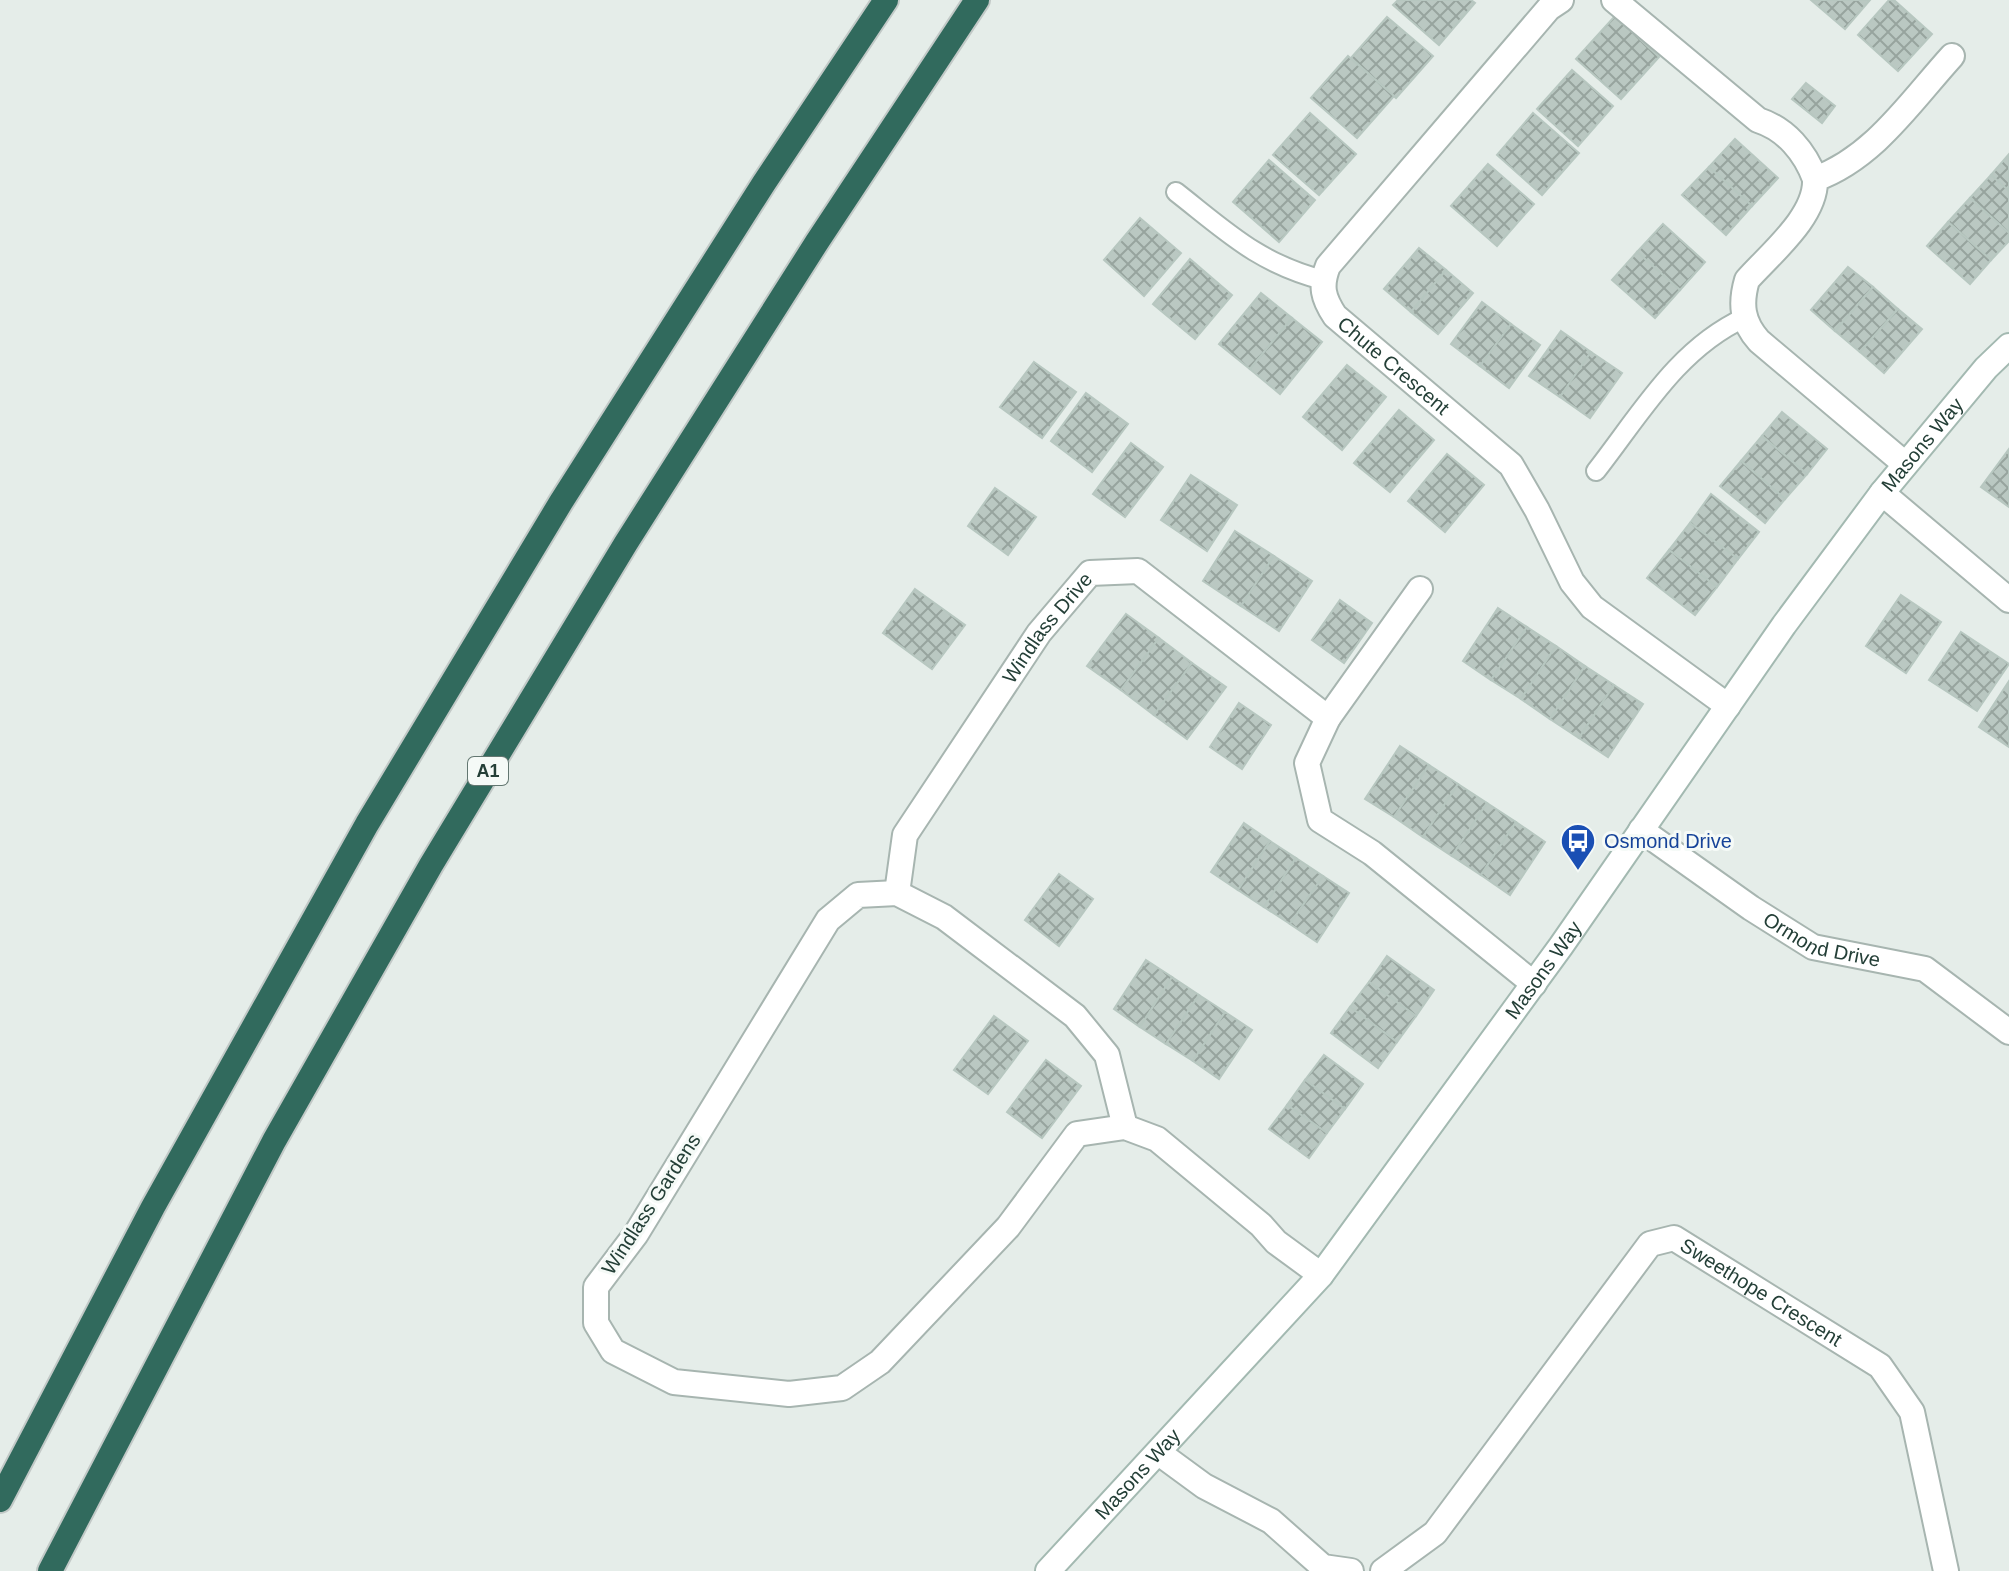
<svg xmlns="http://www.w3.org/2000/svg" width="2009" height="1571" font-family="Helvetica,sans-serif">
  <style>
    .building { fill: url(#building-cross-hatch); stroke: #b7c7c0; stroke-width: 2 }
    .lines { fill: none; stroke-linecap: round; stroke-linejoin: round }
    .lane-casing { stroke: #a7b5b0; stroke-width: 22 }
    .street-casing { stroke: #a7b5b0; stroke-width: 28 }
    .secondary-casing { stroke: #a3b9b1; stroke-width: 28 }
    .highway-casing { stroke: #c2c9c7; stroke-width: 28 }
    .lane { stroke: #fff; stroke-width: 18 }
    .street { stroke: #fff; stroke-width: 24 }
    .secondary { stroke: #fff; stroke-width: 24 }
    .highway { stroke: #316a5d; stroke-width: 24 }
    .labels { text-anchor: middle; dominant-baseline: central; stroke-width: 6; stroke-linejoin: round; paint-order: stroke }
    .shield { fill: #f5faf7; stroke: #637771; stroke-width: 2 }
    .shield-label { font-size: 18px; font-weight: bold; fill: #243f37 }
    .street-label { font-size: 20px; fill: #243f37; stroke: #f5faf7 }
    .transit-label { font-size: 20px; fill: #164399; stroke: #f5faf7; text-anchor: start }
  </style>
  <defs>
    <pattern id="building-cross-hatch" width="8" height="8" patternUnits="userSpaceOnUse" patternTransform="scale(2)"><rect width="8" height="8" fill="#bac8c2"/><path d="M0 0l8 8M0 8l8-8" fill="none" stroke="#97a49e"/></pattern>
  </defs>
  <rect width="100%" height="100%" fill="#e5ede9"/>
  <g class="building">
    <polygon points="1398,0 1471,0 1475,3 1439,45 1393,5"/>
    <polygon points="1811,0 1870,0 1845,29"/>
    <polygon points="1889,0 1894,0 1932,34 1898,71 1858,35"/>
    <polygon points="1615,16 1659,57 1621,99 1576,59"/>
    <polygon points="1387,17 1433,56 1396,98 1351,58"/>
    <polygon points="1348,56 1394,96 1357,138 1311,98"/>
    <polygon points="1572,70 1613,106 1578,146 1537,109"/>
    <polygon points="1806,83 1835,106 1822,123 1792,99"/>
    <polygon points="1310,113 1356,154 1319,195 1273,155"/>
    <polygon points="1533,113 1579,153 1542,195 1497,155"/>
    <polygon points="1735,139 1778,178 1752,206 1709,167"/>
    <polygon points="2009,154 2009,191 1991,175"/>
    <polygon points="1269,160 1315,200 1279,242 1233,202"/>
    <polygon points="1488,164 1534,204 1497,246 1451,206"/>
    <polygon points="1709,167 1752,206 1726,235 1682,195"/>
    <polygon points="1991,175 2009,191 2009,233 1970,198"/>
    <polygon points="1970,198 2009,233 2009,241 1991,260 1948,222"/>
    <polygon points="1140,218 1181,253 1144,296 1104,260"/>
    <polygon points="1948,222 1991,260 1970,284 1927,246"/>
    <polygon points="1663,224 1705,262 1680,290 1637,252"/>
    <polygon points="1419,248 1446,270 1411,312 1384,289"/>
    <polygon points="1637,252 1680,290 1655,318 1612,280"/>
    <polygon points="1190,259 1232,295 1195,339 1153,304"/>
    <polygon points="1848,267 1873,287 1835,331 1811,310"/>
    <polygon points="1446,270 1473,293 1438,334 1411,312"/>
    <polygon points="1873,287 1898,309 1860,352 1835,331"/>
    <polygon points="1261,293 1292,318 1250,369 1219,344"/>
    <polygon points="1482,302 1511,324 1480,366 1451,344"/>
    <polygon points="1898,309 1922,329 1884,373 1860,352"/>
    <polygon points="1292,318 1322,342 1280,394 1250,369"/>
    <polygon points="1511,324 1540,345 1509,388 1480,366"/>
    <polygon points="1561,331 1591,352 1560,397 1529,376"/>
    <polygon points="1591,352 1622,373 1590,418 1560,397"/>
    <polygon points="1034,362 1076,392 1042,438 1000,407"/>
    <polygon points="1347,365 1386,397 1342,450 1303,417"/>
    <polygon points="1086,393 1128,424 1092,472 1051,441"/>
    <polygon points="1399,410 1434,440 1390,492 1354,463"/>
    <polygon points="1782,412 1827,449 1807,474 1762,436"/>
    <polygon points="1762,436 1807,474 1785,499 1741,461"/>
    <polygon points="1131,443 1163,467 1125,517 1093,494"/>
    <polygon points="2009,449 2009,507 1981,487"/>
    <polygon points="1447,454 1484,485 1445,532 1408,501"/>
    <polygon points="1741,461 1785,499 1765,523 1720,486"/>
    <polygon points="1191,475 1237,505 1207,551 1161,520"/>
    <polygon points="995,488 1036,517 1008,555 968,526"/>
    <polygon points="1711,494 1759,532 1738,559 1690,523"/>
    <polygon points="1690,523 1738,559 1717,587 1669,550"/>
    <polygon points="1235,531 1274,556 1241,606 1203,581"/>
    <polygon points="1669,550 1717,587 1695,615 1647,578"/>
    <polygon points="1274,556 1312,581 1279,631 1241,606"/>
    <polygon points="915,589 965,625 932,669 883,633"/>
    <polygon points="1901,595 1941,622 1906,673 1866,646"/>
    <polygon points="1340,600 1372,623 1344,663 1312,640"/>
    <polygon points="1498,608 1527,627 1491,680 1463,661"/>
    <polygon points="1126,614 1159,638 1121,690 1087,666"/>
    <polygon points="1527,627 1556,646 1521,699 1491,680"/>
    <polygon points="1961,632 2009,664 1977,711 1929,680"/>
    <polygon points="1159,638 1192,663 1154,715 1121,690"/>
    <polygon points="1556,646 1585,666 1550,719 1521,699"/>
    <polygon points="1192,663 1226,687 1187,739 1154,715"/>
    <polygon points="1585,666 1614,685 1579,738 1550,719"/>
    <polygon points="2009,681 2009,747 1979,727"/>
    <polygon points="1614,685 1643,704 1608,757 1579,738"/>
    <polygon points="1239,703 1271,725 1242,769 1210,747"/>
    <polygon points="1400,746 1429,765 1394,817 1365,799"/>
    <polygon points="1429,765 1458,784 1423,837 1394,817"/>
    <polygon points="1458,784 1487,803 1452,856 1423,837"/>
    <polygon points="1487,803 1516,822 1481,875 1452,856"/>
    <polygon points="1516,822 1545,842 1510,895 1481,875"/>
    <polygon points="1244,823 1270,841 1238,890 1211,872"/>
    <polygon points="1270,841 1296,858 1264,907 1238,890"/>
    <polygon points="1296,858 1323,876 1290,924 1264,907"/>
    <polygon points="1059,874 1093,899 1059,946 1025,920"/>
    <polygon points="1323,876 1349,893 1317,942 1290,924"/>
    <polygon points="1387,956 1434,990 1416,1016 1369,982"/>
    <polygon points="1146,960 1172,977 1140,1027 1114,1009"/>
    <polygon points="1172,977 1199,995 1166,1044 1140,1027"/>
    <polygon points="1369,982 1416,1016 1397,1042 1350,1007"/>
    <polygon points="1199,995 1225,1012 1193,1061 1166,1044"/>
    <polygon points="1350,1007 1397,1042 1378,1068 1331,1033"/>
    <polygon points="1225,1012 1252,1030 1219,1079 1193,1061"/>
    <polygon points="994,1016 1028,1041 988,1094 954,1070"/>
    <polygon points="1324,1055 1363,1084 1345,1109 1305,1080"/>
    <polygon points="1046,1060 1081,1086 1042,1138 1007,1112"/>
    <polygon points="1305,1080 1345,1109 1327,1133 1287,1105"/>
    <polygon points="1287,1105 1327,1133 1309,1158 1269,1129"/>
  </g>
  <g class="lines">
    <defs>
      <g id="lane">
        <path d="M1176 192C1227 232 1258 263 1323 280"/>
        <path d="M1596 471C1640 415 1677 349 1744 318"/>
      </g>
      <g id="street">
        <path id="s1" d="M1561 0 1549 8 1328 266C1320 286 1323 298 1335 316L1511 465 1537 510 1572 582 1592 607 1728 706"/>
        <path d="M1614 0 1758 120C1786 129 1805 152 1815 179"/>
        <path d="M1905 464 1759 341C1742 322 1740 304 1747 280 1771 253 1817 216 1815 179 1874 158 1911 101 1952 56"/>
        <polyline points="1882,493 2009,600"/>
        <polyline points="1328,718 1307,763 1320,820 1372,853 1534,984"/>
        <path id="s2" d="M1641 830 1751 908 1813 947 1925 969 2009 1032"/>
        <path id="s3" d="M897 893 905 835 1039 633 1090 573 1138 571 1328 718 1420 589"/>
        <polyline points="1125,1127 1107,1055 1075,1016 944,917 897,893 858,895 828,920 636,1234 596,1287 596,1323 613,1351 674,1382 789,1394 842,1388 880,1362 1008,1227 1077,1134 1125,1127 1157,1139 1261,1225 1276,1242 1321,1275"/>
        <polyline points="1159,1453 1204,1486 1271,1521 1323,1567 1351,1571"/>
        <path id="s4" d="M1383 1571 1435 1533 1650 1244 1674 1238 1880 1366 1912 1412 1946 1571"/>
      </g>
      <g id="secondary">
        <path id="s5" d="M1048 1571 1321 1275 1561 946 1784 625 1882 493 1986 368 2009 346"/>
      </g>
      <g id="highway">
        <polyline points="0,1500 153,1207 367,824 561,502 764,183 886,0"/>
        <polyline points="50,1571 274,1141 431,865 626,543 817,242 977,0"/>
      </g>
    </defs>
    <use href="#lane" class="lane-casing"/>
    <use href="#street" class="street-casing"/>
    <use href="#secondary" class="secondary-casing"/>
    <use href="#highway" class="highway-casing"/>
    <use href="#lane" class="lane"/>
    <use href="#street" class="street"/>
    <use href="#secondary" class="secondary"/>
    <use href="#highway" class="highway"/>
  </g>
  <defs>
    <symbol id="bus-pin" viewBox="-11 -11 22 30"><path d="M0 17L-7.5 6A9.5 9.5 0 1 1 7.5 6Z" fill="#1a4fb4" stroke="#f5faf7"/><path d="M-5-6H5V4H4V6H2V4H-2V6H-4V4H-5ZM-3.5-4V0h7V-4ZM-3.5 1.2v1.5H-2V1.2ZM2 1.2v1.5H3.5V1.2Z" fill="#fff"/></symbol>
  </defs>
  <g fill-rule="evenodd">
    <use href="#bus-pin" x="1558" y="821" width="40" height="54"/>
  </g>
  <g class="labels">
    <rect class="shield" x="468" y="757" width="40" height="28" rx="6"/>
    <g class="shield-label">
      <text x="488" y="771">A1</text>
    </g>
    <g class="street-label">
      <text stroke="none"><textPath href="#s1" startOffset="484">Chute Crescent</textPath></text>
      <text stroke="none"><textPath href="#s5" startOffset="1428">Masons Way</textPath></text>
      <text stroke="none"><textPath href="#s3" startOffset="310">Windlass Drive</textPath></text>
      <text stroke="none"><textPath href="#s2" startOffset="214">Ormond Drive</textPath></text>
      <text stroke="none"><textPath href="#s5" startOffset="780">Masons Way</textPath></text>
      <text transform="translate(651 1204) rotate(-57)">Windlass Gardens</text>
      <text stroke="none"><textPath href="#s4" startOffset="552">Sweethope Crescent</textPath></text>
      <text stroke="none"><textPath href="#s5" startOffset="132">Masons Way</textPath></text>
    </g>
    <g class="transit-label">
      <text x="1604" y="841">Osmond Drive</text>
    </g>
  </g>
</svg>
